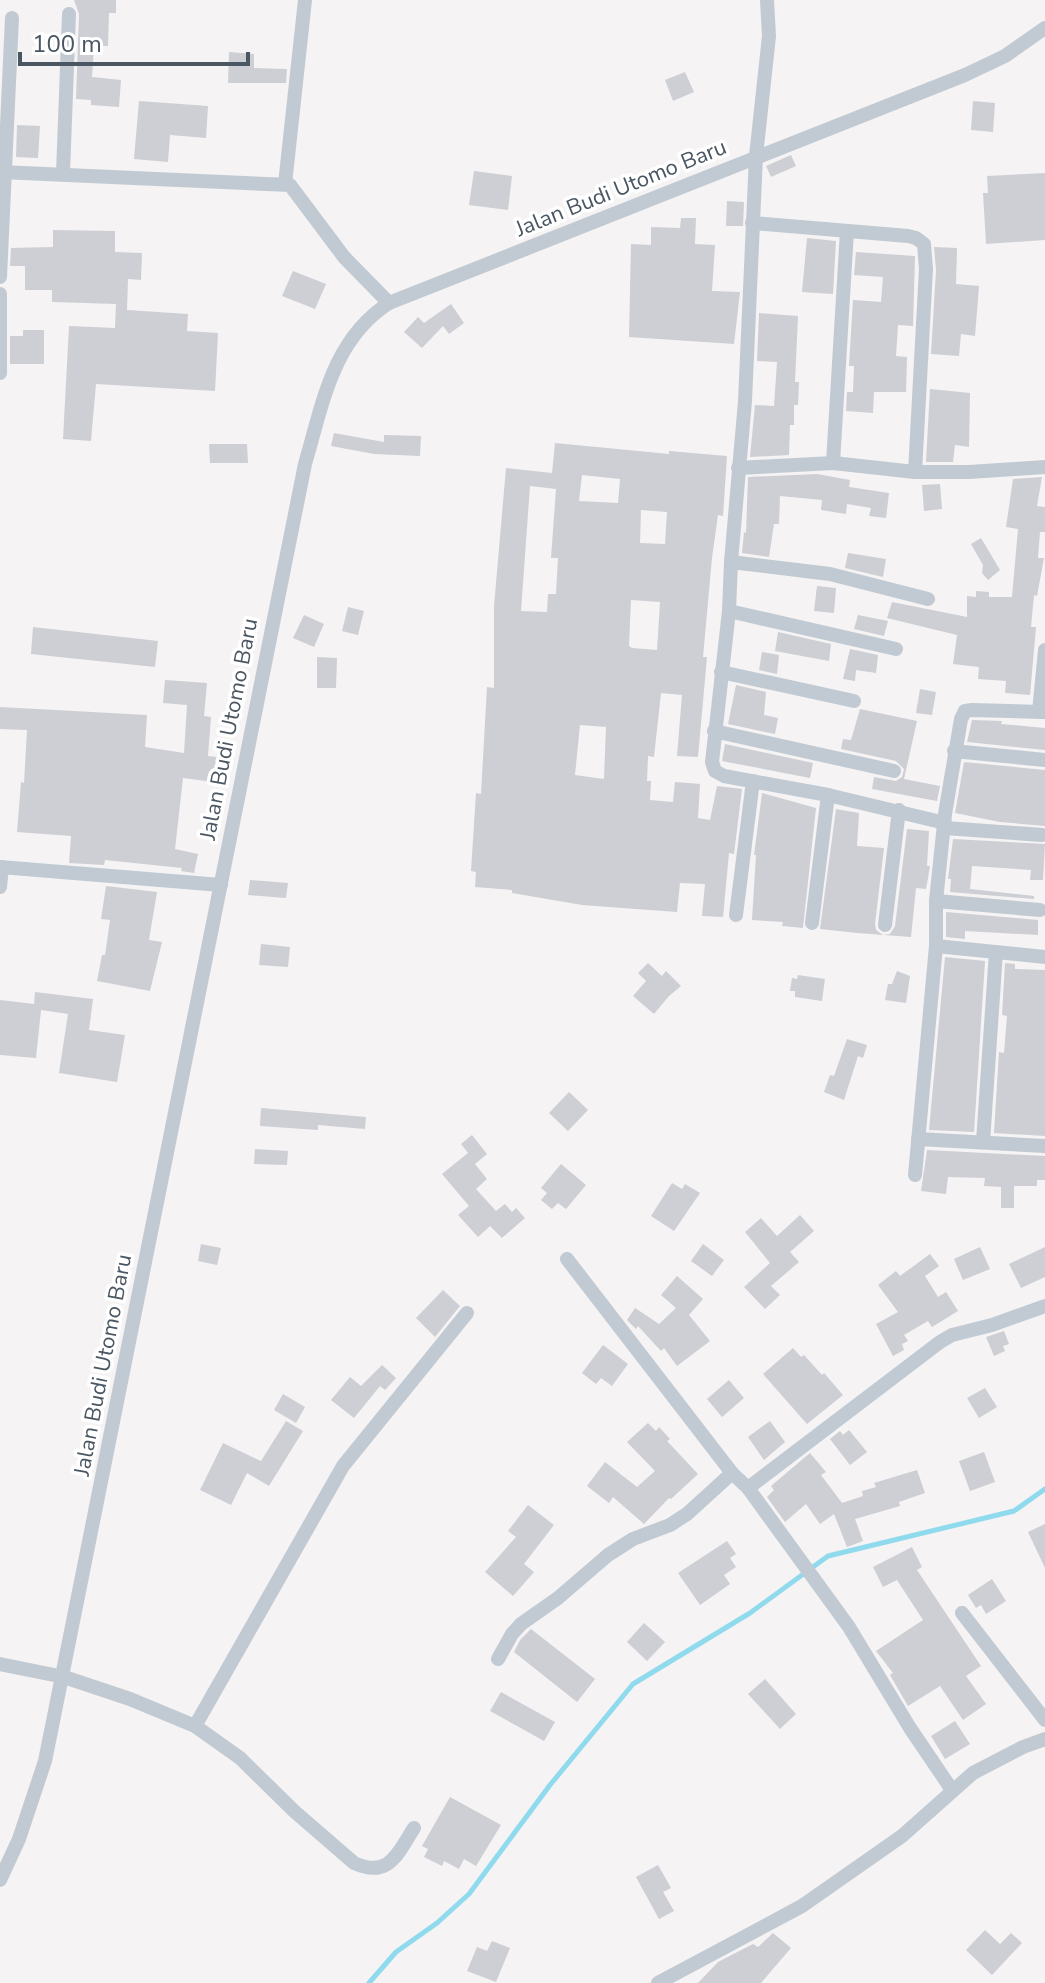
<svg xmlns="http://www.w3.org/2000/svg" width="1045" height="1983" font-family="'Nunito Sans',sans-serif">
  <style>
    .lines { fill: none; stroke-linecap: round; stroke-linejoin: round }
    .stream { stroke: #90daee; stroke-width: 5 }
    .building { fill: #cdcfd5; fill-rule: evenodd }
    .minor { stroke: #c1cad2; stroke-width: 14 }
    .labels { text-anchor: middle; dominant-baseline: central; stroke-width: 7; stroke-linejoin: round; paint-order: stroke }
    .street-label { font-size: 22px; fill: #4a5661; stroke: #fff }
  </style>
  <rect width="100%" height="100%" fill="#f5f3f3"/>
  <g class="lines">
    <polyline class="stream" points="369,1983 396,1952 437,1923 469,1894 550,1785 633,1684 750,1613 828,1556 1014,1511 1045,1489"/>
  </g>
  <g class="building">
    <polygon points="74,0 116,0 116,13 109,13 108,46 94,46 92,77 121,80 119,107 91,105 91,100 76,99 79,14"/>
    <polygon points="229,52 254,54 254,68 287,69 286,83 228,83"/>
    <polygon points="685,72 694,92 673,101 665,80"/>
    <polygon points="139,101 208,106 206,138 170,135 168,162 134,159"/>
    <polygon points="973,101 995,103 993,132 971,130"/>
    <polygon points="17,125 40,126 38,158 16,157"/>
    <polygon points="791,155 796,166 771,177 766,166"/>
    <polygon points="474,171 512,176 508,210 469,205"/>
    <polygon points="1045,173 1045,240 986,244 983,193 988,193 987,176"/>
    <polygon points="727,201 744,202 743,226 726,226"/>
    <polygon points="681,218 696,218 695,244 715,245 712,291 740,292 734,344 629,337 631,244 651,245 651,227 680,228"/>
    <polygon points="53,230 115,231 115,252 142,253 141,280 128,279 127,310 188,314 187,331 218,333 215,391 96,384 91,441 63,439 69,326 115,328 116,304 52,302 52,290 25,290 25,266 10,266 11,248 53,247"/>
    <polygon points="807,238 836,241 833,294 802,292"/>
    <polygon points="934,247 957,248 956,284 979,286 975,336 961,334 959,356 931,354 936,270"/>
    <polygon points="856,252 915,256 913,326 898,325 896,356 907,357 906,392 874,392 873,413 846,411 847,392 853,392 854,366 849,366 853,300 881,302 883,277 854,275"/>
    <polygon points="293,271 326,284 315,309 282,296"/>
    <polygon points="451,304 464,323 449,334 443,326 422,348 404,332 418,317 424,323"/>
    <polygon points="759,313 798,316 795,382 799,382 798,405 794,405 794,425 790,425 789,455 750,457 755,405 774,406 777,362 757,361"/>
    <polygon points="23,330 44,330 44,364 10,364 10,336 23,336"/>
    <polygon points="930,389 970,393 969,447 955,445 953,462 926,462"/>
    <polygon points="334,433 384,442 384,435 421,436 420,456 374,454 331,446"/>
    <path d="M555 443 669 454V451L727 456 723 516 718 515 712 558 703 657H707L698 757 677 756 682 695 661 693 654 757 648 756 647 781H651L650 800 673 802 675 782 700 784 698 818 710 820 717 786 742 789 734 854 729 853 723 917 702 916 705 884 680 883 677 912 582 905 512 893V890L475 887 476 872 471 871 476 793 481 794 487 687 494 688V606L506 468 552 473ZM582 475 620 479 618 503 579 501ZM530 486 556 489 551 558H558L556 594H548L547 612 521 611ZM641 510 667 512 665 544 640 543ZM631 600 660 602 657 650 632 648 629 646ZM580 725 606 727 604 779 575 775Z"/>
    <polygon points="209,444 247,444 248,463 210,463"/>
    <polygon points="817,474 850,480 849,487 889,493 886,518 869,516 871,508 847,504 846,514 821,510 822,500 780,496 779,524 774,524 769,557 742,553 744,532 746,533 748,477"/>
    <polygon points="1042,477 1037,506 1045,507 1045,532 1040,532 1038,558 1044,558 1037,596 1034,595 1031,627 1036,627 1030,695 1005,693 1006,681 978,679 979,667 953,664 957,635 887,618 892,602 967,617 967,596 976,597 976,591 989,592 989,597 1012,597 1018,529 1006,527 1013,479"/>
    <polygon points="940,484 942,509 924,511 922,485"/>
    <polygon points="981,538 1000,570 988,580 982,573 983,565 971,544"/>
    <polygon points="848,553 886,559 883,577 845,568"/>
    <polygon points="817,586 836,588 834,613 814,611"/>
    <polygon points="348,607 364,611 358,635 342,631"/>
    <polygon points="304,615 324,624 314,647 293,638"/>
    <polygon points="858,615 888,621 884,636 854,629"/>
    <polygon points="33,627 158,641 155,667 31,654"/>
    <polygon points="778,632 831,644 829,661 775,651"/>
    <polygon points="850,649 878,655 876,673 856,670 855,681 843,679"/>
    <polygon points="762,652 779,655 777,674 759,670"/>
    <polygon points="317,657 337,658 336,688 317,688"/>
    <polygon points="165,680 207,683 204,716 211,717 208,756 225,758 221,783 183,778 175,849 198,854 194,873 181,871 182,868 105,860 104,865 69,863 71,836 17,832 21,782 24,783 27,730 0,729 0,707 147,715 145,747 184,753 187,705 163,703"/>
    <polygon points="736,685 766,692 764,715 778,718 775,734 728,724"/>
    <polygon points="920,689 936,692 932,715 916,713"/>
    <polygon points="860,709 917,721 904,779 940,786 937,801 872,789 874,777 896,781 902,777 904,769 896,761 841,749 843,739 851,740"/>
    <polygon points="972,720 1002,721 1001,724 1045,728 1045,750 967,742"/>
    <polygon points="725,744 813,763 810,778 722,761"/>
    <polygon points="964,762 1045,770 1045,826 1000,822 955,813"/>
    <polygon points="762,793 816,808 803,928 782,926 783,922 752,920 756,855 754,855"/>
    <polygon points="836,809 859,813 857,846 884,848 875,924 876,930 883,935 890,934 895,926 907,829 929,831 927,866 930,866 928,878 926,889 916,888 911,937 857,933 820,929"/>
    <polygon points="953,839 1045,844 1043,880 1030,880 1031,870 972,866 970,889 1034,896 1034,899 950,892 951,879 948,879"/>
    <polygon points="250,880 288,883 286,898 248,895"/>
    <polygon points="106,886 157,892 149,940 162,942 150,991 97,981 102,955 105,955 110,920 101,919"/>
    <polygon points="946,912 1038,920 1038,935 965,931 965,939 946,937"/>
    <polygon points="261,944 290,947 288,967 259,965"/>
    <polygon points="945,957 985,961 974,1132 929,1130"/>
    <polygon points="648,963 662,976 666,971 681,986 669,996 654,1014 633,996 646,981 638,973"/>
    <polygon points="1005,963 1015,964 1015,969 1045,970 1045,1136 994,1133 999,1052 1004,1053 1007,1016 1002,1015"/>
    <polygon points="897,971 910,976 906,1003 885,1000 888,984 892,984"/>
    <polygon points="798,975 825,979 822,1001 795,997 795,991 790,991 792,978 797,979"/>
    <polygon points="35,992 93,999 89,1030 125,1035 117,1082 59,1073 68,1014 41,1010 36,1058 0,1055 0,1000 34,1004"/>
    <polygon points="847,1039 867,1045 863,1058 858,1056 844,1100 824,1092 830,1075 834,1076"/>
    <polygon points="569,1092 588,1110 568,1131 549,1113"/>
    <polygon points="261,1108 366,1117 365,1129 318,1125 318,1130 260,1126"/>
    <polygon points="472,1135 487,1154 475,1164 487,1179 476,1189 496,1211 505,1204 512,1212 516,1208 525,1218 502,1238 490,1226 478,1237 458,1215 469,1206 442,1174 468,1153 461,1144"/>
    <polygon points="255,1149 288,1151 287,1165 254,1164"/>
    <polygon points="927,1150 1045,1156 1045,1180 1037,1180 1037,1186 1014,1186 1014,1208 1001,1208 1001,1187 984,1186 985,1178 948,1177 946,1194 921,1191"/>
    <polygon points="561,1164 586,1185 566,1209 558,1203 552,1209 541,1200 547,1193 541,1188"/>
    <polygon points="672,1183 682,1189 685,1184 700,1193 674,1231 651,1216"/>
    <polygon points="800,1215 814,1231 790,1252 799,1262 771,1286 780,1295 765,1309 744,1287 770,1263 745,1232 761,1218 777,1236"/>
    <polygon points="201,1244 221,1248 217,1265 198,1261"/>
    <polygon points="703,1244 724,1260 712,1276 691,1261"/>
    <polygon points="980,1247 990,1269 963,1280 954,1259"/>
    <polygon points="1045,1247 1045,1277 1021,1288 1009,1264"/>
    <polygon points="930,1254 939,1266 925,1276 938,1297 946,1292 958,1311 932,1327 928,1321 904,1335 908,1341 902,1344 904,1350 893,1356 876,1324 898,1312 878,1285 896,1271 900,1276"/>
    <polygon points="677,1276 703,1299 689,1315 710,1341 677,1366 664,1348 661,1351 638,1326 636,1329 627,1320 635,1308 659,1324 676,1308 661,1295"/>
    <polygon points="443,1290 460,1306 435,1337 416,1318"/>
    <polygon points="1004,1331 1009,1344 1003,1346 1005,1351 994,1356 986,1337"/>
    <polygon points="603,1345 628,1364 612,1386 601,1378 596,1384 582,1373"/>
    <polygon points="793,1348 801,1357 804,1355 822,1375 824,1373 843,1395 807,1424 763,1374"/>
    <polygon points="382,1365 396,1378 385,1390 380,1386 354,1418 331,1400 350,1377 361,1386"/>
    <polygon points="729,1380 744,1398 722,1417 707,1399"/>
    <polygon points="985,1388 997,1407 979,1418 967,1398"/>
    <polygon points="283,1394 305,1407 296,1423 274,1410"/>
    <polygon points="286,1421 303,1431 269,1486 247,1473 231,1505 200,1490 223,1443 261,1461"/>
    <polygon points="770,1421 785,1442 764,1460 748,1437"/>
    <polygon points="648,1423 656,1431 659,1427 670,1439 667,1441 698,1474 671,1499 669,1498 644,1524 613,1497 609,1503 587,1486 605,1462 637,1487 655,1471 627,1442"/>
    <polygon points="849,1430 867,1452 850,1465 830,1439 840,1431 843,1435"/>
    <polygon points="984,1452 995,1482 970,1491 959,1461"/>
    <polygon points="810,1453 826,1472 821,1475 842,1503 863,1496 862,1491 876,1487 874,1483 917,1470 925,1493 899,1502 900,1506 855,1519 863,1541 847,1547 834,1514 820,1524 806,1504 785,1522 767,1497 774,1490 771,1486"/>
    <polygon points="528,1505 554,1525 524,1564 534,1572 513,1596 485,1572 516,1537 508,1531"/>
    <polygon points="1045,1524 1045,1568 1028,1532"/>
    <polygon points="727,1541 736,1554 730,1558 736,1567 724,1575 730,1584 700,1605 678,1573"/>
    <polygon points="912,1547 922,1567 917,1570 981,1666 966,1676 986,1704 963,1720 940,1686 908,1706 890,1675 893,1673 876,1651 923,1620 897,1580 883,1587 873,1567"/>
    <polygon points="992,1579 1006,1601 986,1614 981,1605 976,1608 968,1595"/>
    <polygon points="644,1623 665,1642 647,1661 627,1642"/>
    <polygon points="531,1629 595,1679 577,1702 514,1652 520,1640"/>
    <polygon points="765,1679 796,1714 780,1729 748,1694"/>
    <polygon points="501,1692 555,1722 544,1741 490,1711"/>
    <polygon points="955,1721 970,1744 945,1759 931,1736"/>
    <polygon points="450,1797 501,1825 476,1866 464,1859 459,1869 444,1861 442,1866 424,1857 428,1849 422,1846"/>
    <polygon points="658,1865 671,1888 663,1892 674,1911 659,1919 636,1877"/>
    <polygon points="985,1930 1000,1944 1011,1933 1022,1943 992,1975 966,1950"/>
    <polygon points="773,1933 791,1948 761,1983 698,1983 718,1962 753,1944 758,1947"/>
    <polygon points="492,1941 510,1948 496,1982 467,1971 477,1947 487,1951"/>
  </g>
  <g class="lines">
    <g class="minor">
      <polyline points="767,0 769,36 756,156 745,401 731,562 729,611 712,762 715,771 724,776 828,795 945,823"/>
      <polyline points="0,172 290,185 344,257 389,303"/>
      <polyline points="63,173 69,14"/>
      <polyline points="285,184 305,0"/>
      <polyline points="752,223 908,236 916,238 924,244 926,269 915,472"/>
      <polyline points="0,277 12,18"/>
      <polyline points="0,294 0,373"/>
      <polyline points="833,463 847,231"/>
      <polyline points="738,468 833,463 915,472 969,472 1045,467"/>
      <polyline points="731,562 830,574 928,599"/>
      <polyline points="729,611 896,649"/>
      <polyline points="721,672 854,701"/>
      <polyline points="1039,712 1045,650"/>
      <polyline points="714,731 894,771"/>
      <polyline points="954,751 1045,760"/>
      <polyline points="945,828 1042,835"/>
      <polyline points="0,867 221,885"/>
      <polyline points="0,887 2,867"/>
      <polyline points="936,901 1040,910"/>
      <polyline points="736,915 753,781"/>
      <polyline points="812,923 828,795"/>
      <polyline points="885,925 899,810"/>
      <polyline points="936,946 1045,957"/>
      <polyline points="918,1139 1045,1146"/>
      <polyline points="983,1142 996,952"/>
      <polyline points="915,1175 936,946 936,901 945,814 961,719 965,711 972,710 1045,712"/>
      <polyline points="567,1259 732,1473 748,1488 849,1627 910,1728 952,1790"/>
      <polyline points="748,1488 940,1342 952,1335 992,1325 1045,1306"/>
      <polyline points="962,1613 1045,1720"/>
      <polyline points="498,1659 512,1634 521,1624 558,1598 608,1555 633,1539 670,1525 687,1514 732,1473"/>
      <path d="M0 1664 64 1677 130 1699 195 1726 240 1758 294 1811 354 1863C389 1879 398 1853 414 1828"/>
      <polyline points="195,1726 343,1466 467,1313"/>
      <path d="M0 1880 19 1839 45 1761 305 464C323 403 332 340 389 303L965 75 1005 56 1045 28"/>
      <polyline points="658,1983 802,1906 902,1836 973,1773 1023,1747 1045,1739"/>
    </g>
  </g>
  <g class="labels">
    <g class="street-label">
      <text transform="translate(621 188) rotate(-22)">Jalan Budi Utomo Baru</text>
      <text transform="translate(229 729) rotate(-79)">Jalan Budi Utomo Baru</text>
      <text transform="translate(103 1365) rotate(-79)">Jalan Budi Utomo Baru</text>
    </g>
  </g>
  <path d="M20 52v12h228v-12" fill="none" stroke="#4a5661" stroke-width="4"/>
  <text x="32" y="52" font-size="24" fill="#4a5661" stroke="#ffffff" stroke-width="6" paint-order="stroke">100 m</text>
</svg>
